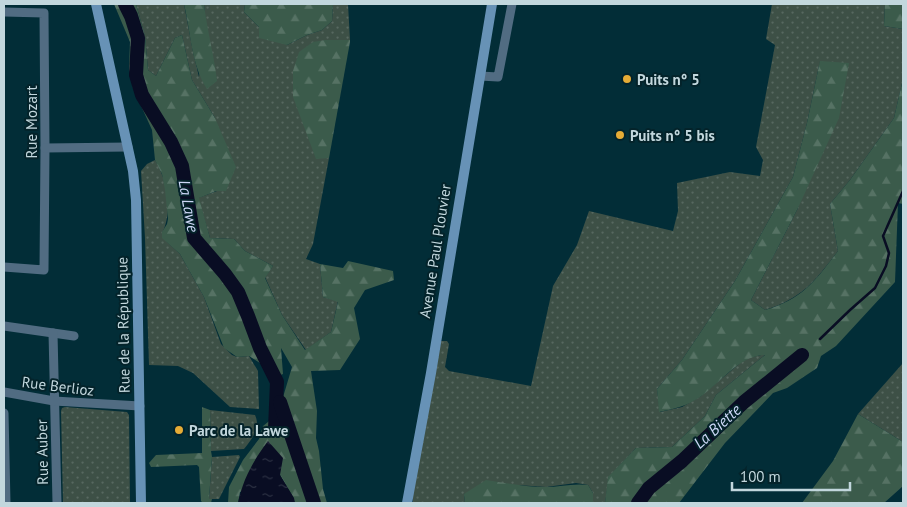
<svg xmlns="http://www.w3.org/2000/svg" width="907" height="507" font-family="'PT Sans',sans-serif">
  <style>
    .grass { fill: url(#grass-dots) }
    .forest { fill: url(#forest-firs) }
    .water { fill: url(#water-ripples) }
    .lines { fill: none; stroke-linecap: round; stroke-linejoin: round }
    .stream { stroke: #090d23; stroke-width: 2.5 }
    .river { stroke: #090d23; stroke-width: 14 }
    .minor { stroke: #516c82; stroke-width: 9 }
    .secondary { stroke: #6792b6; stroke-width: 10 }
    .poi-dot { fill: #e6ac36; stroke: #04232a; stroke-width: 2 }
    .labels { text-anchor: middle; dominant-baseline: central; stroke-width: 4; stroke-linejoin: round; paint-order: stroke }
    .poi-label { font-size: 15px; font-weight: bold; fill: #c2d7dd; stroke: #04232a; text-anchor: start }
    .street-label { font-size: 15px; fill: #c2d7dd; stroke: #04232a }
    .water-label { font-size: 16px; font-style: italic; fill: #cdd7f7; stroke: #04232a }
  </style>
  <defs>
    <pattern id="grass-dots" width="8" height="8" patternUnits="userSpaceOnUse" patternTransform="scale(1.25)"><rect width="8" height="8" fill="#3d5046"/><path d="M2 2h.1M6 6h.1" fill="none" stroke="#576860" stroke-width="1.8" stroke-linecap="round"/></pattern>
    <pattern id="forest-firs" width="22" height="20" patternUnits="userSpaceOnUse" patternTransform="scale(1.25)"><rect width="22" height="20" fill="#3b5b4b"/><path d="M5 1l3.5 6h-7zM16 11l3.5 6h-7z" fill="#567264"/></pattern>
    <pattern id="water-ripples" width="26" height="14" patternUnits="userSpaceOnUse" patternTransform="scale(1.25)"><rect width="26" height="14" fill="#090d23"/><path d="M2 4q2-2 4 0t4 0M15 11q2-2 4 0t4 0" fill="none" stroke="#2b3042"/></pattern>
  </defs>
  <rect width="100%" height="100%" fill="#022d37"/>
  <g class="grass">
    <polygon points="136,4 184,4 193,52 199,77 206,26 204,4 245,4 244,12 259,27 287,45 307,35 322,30 332,21 333,4 348,4 350,40 325,40 316,158 329,158 313,244 306,259 320,264 323,297 338,301 331,332 306,350 282,315 265,277 273,266 245,251 234,239 210,238 198,198 217,191 215,118 192,80 182,35 175,38 156,76 148,70 145,36"/>
    <path d="M772 4H885L884 26 903 29V79L894 118 850 180 830 204 838 251C815 281 803 298 765 310L751 300 798 208 820 61 807 123 793 177 735 281 682 360 657 389 660 412 682 407 701 396 746 358 766 354 716 395 705 416 672 447 636 448 609 477 605 503H593V493L588 485 576 483 546 487 517 485 464 494 465 503H413V494L441 341H447L449 344 445 367 449 371 531 386 553 286 577 245 589 211 673 231 678 211 677 183 730 172 760 176 763 160 756 147 775 45 766 39Z"/>
    <path d="M155 160C167 179 173 213 162 233L167 242 180 254 204 297 221 344 232 355 237 357 249 356 258 371 259 409 230 407 193 373 178 366 149 365 145 238 141 171 147 164Z"/>
    <polygon points="903,363 903,442 858,414"/>
    <polygon points="65,407 127,412 129,415 130,503 63,503 61,411 62,408"/>
    <path d="M210 410 255 415C261 428 252 439 244 449L211 451Z"/>
    <polygon points="239,455 240,457 219,499 209,499 212,457"/>
  </g>
  <g class="forest">
    <polygon points="114,4 136,4 145,36 148,70 156,76 175,38 182,35 192,80 215,118 236,167 226,191 216,191 199,198 210,238 234,239 245,251 273,266 265,278 282,315 305,350 331,332 338,302 323,297 320,264 343,268 348,261 393,271 394,280 365,290 354,308 360,339 340,370 311,371 317,411 316,438 319,451 323,489 327,503 295,503 293,497 280,475 240,492 238,503 228,503 229,487 243,460 259,439 263,426 278,414 292,367 281,348 283,374 270,379 268,368 249,356 237,357 224,348 204,297 180,254 162,238 162,232 167,224 168,219 165,190 162,174 155,160 152,130 133,88 129,69 130,42"/>
    <path d="M184 4H204C207 30 214 55 217 81L207 89C191 64 191 33 184 4Z"/>
    <polygon points="245,4 333,4 332,21 322,30 307,35 287,45 259,38 259,27 244,12"/>
    <polygon points="885,4 903,4 903,29 884,26"/>
    <polygon points="325,40 350,40 350,42 329,158 316,159 293,97 293,71 299,52 313,42"/>
    <path d="M820 61 849 63 839 118 798 208 751 300 765 310C803 299 815 281 838 251L830 204 850 180 894 118 903 79V204L898 203 895 282 836 346 821 356 817 368 787 388 773 393 725 443 679 503H605L608 477 636 448 672 447 705 416 716 395 765 355C738 356 721 383 700 397 687 406 674 409 659 412L657 389 682 360 735 281 793 177 807 123Z"/>
    <polygon points="202,407 210,410 211,451 212,457 209,499 212,499 211,503 203,503 201,501 199,467 197,465 151,467 149,463 156,455 202,453"/>
    <polygon points="858,414 903,442 903,486 884,503 802,503 833,461"/>
    <path d="M486 480C506 483 525 487 545 487 560 487 573 483 588 485L593 493V503H465L464 494Z"/>
  </g>
  <path class="water" d="M268 441 283 458 280 475 294 498 295 503H238C243 479 253 461 268 441Z"/>
  <g class="lines">
    <polyline class="stream" points="820,339 850,310 875,288 886,266 889,253 883,236 903,191"/>
    <g class="river">
      <polyline points="125,4 131,16 138,38 136,75 142,95 171,142 182,166 194,238 225,274 238,292 248,316 260,348 277,382 275,429"/>
      <polyline points="280,402 314,503"/>
      <polyline points="638,503 649,488 682,461 744,402 802,355"/>
    </g>
    <g class="minor">
      <polyline points="4,12 44,13 45,148 44,270 4,267"/>
      <polyline points="480,76 498,77 512,4"/>
      <polyline points="45,148 128,147"/>
      <polyline points="4,326 74,336"/>
      <polyline points="53,333 57,503"/>
      <polyline points="4,392 54,401 140,406"/>
      <polyline points="4,413 6,503"/>
    </g>
    <g class="secondary">
      <polyline points="96,4 133,171 136,200 141,503"/>
      <polyline points="407,503 431,373 492,4"/>
    </g>
  </g>
  <g class="poi-dot">
    <circle cx="627" cy="79" r="5"/>
    <circle cx="620" cy="135" r="5"/>
    <circle cx="179" cy="430" r="5"/>
  </g>
  <g class="labels">
    <g class="poi-label">
      <text x="637" y="79">Puits n° 5</text>
      <text x="630" y="135">Puits n° 5 bis</text>
      <text x="189" y="430">Parc de la Lawe</text>
    </g>
    <g class="street-label">
      <text transform="translate(31 122) rotate(-90)">Rue Mozart</text>
      <text transform="translate(435 251) rotate(-81)">Avenue Paul Plouvier</text>
      <text transform="translate(123 325) rotate(-91)">Rue de la République</text>
      <text transform="translate(58 386) rotate(7)">Rue Berlioz</text>
      <text transform="translate(42 452) rotate(-91)">Rue Auber</text>
    </g>
    <g class="water-label">
      <text transform="translate(189 206) rotate(80)">La Lawe</text>
      <text transform="translate(717 426) rotate(-42)">La Biette</text>
    </g>
  </g>
  <rect width="907" height="507" fill="none" stroke="#c2d7dd" stroke-width="10"/>
  <path d="M732 482v8h118v-8" fill="none" stroke="#c2d7dd" stroke-width="2.5"/>
  <text x="740" y="482" font-size="15" fill="#c2d7dd" stroke="#04232a" stroke-width="4" paint-order="stroke">100 m</text>
</svg>
